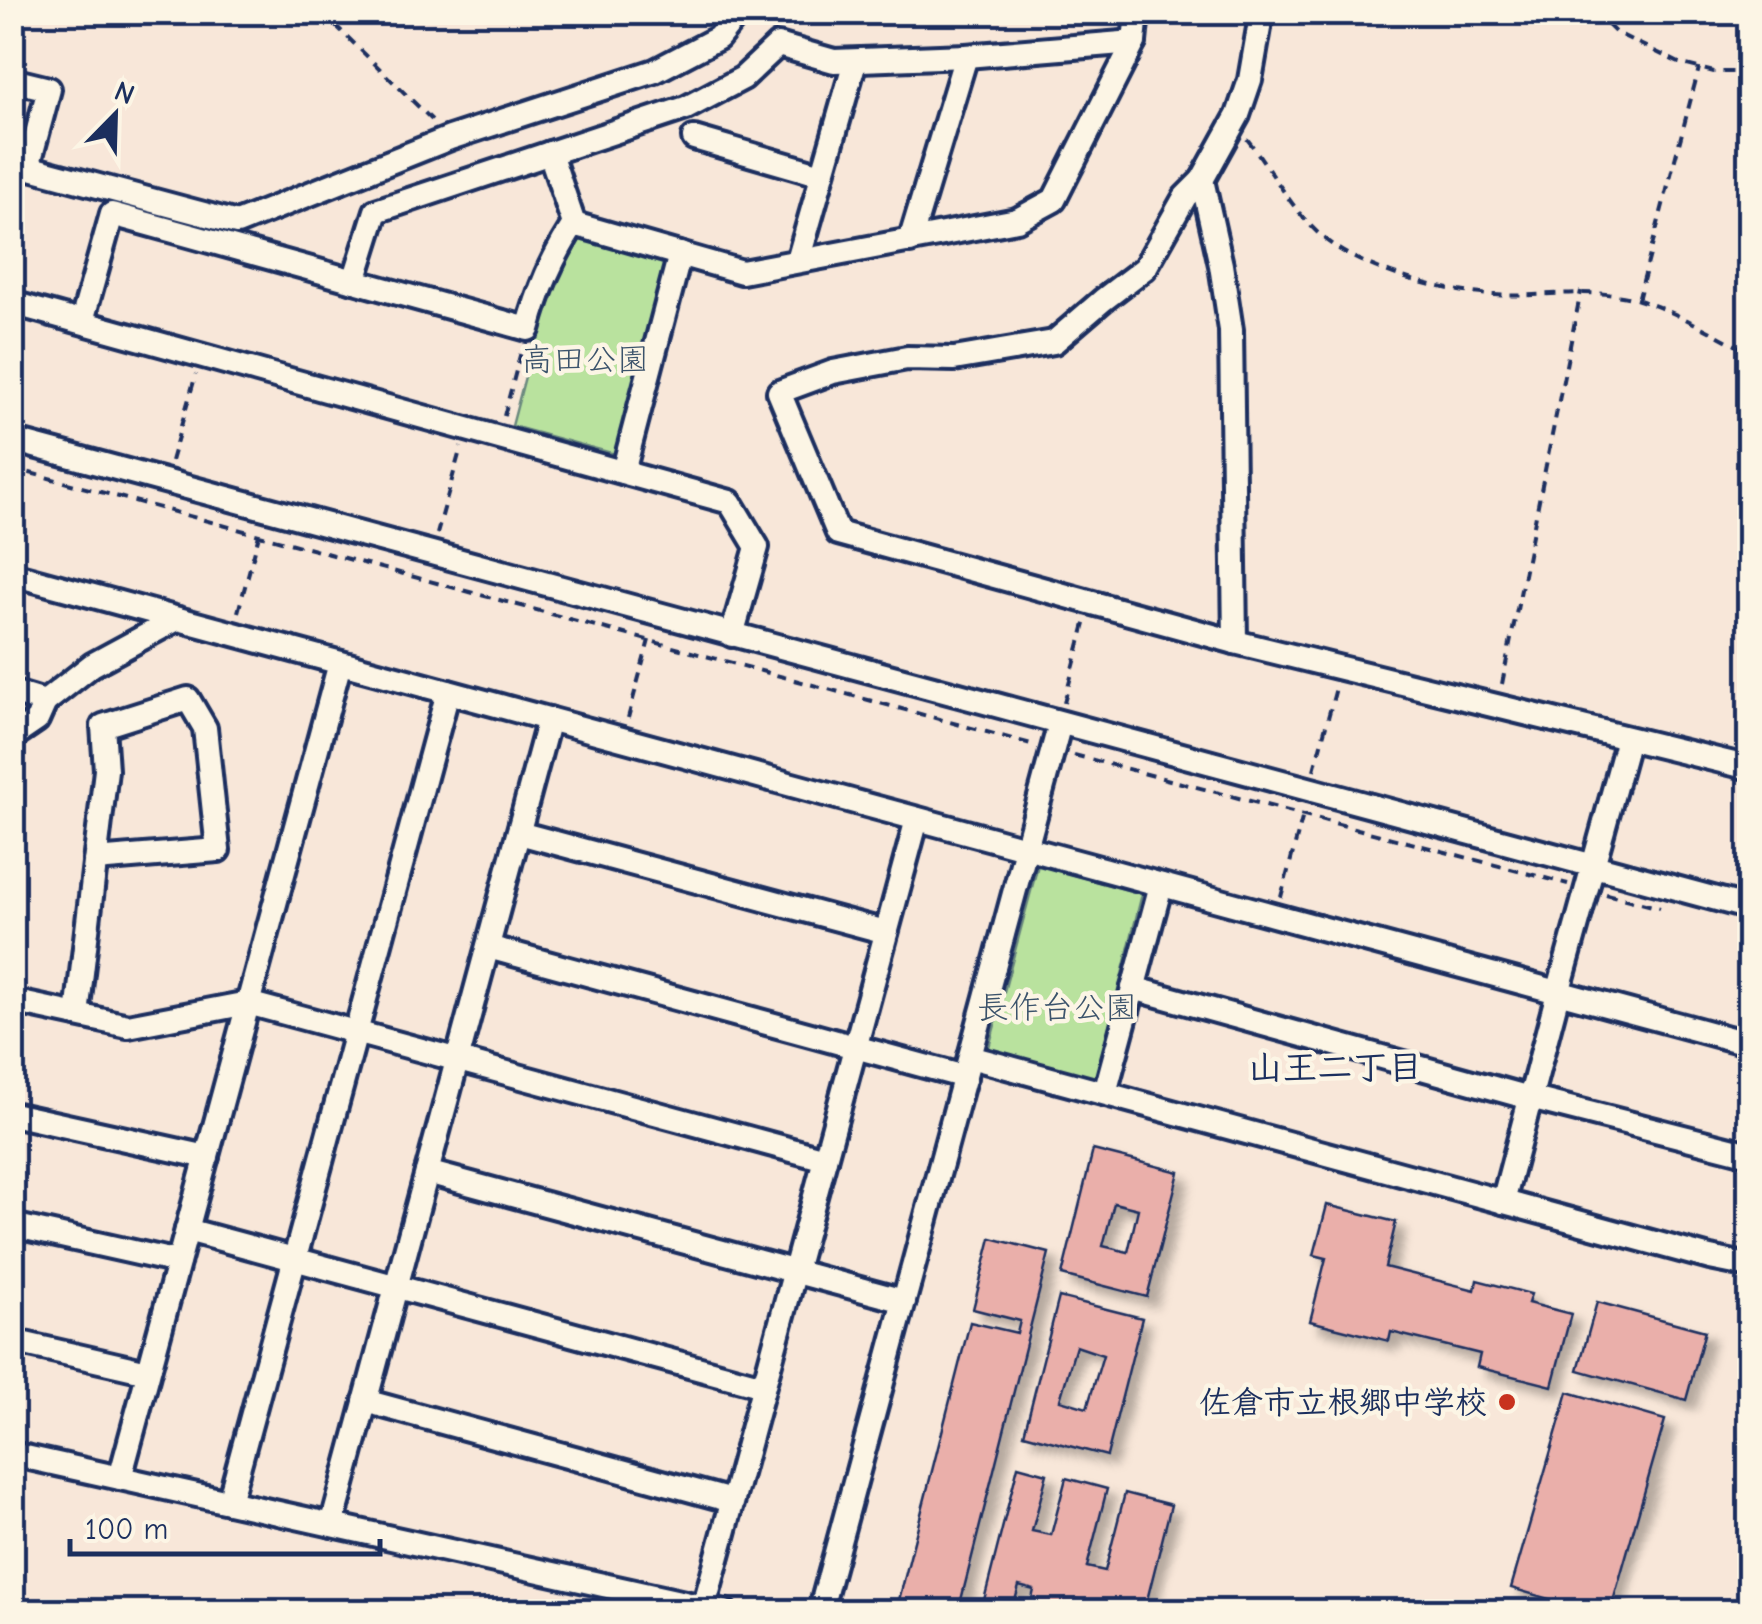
<svg xmlns="http://www.w3.org/2000/svg" width="1762" height="1624" font-family="'Comic Neue','Klee One',sans-serif">
  <style>
    .green { fill: #b9e29e; stroke: #6a887e; stroke-width: 2.5 }
    .building { fill: #eaafaa; stroke: #1b2f5e; stroke-width: 2.5; fill-rule: evenodd; filter: url(#shadow) }
    .lines { fill: none; stroke-linecap: round; stroke-linejoin: round }
    .minor-casing { stroke: #1b2f5e; stroke-width: 30 }
    .path { stroke: #1b2f5e; stroke-width: 4; stroke-dasharray: 10 8; stroke-linecap: butt }
    .minor { stroke: #fcf5e5; stroke-width: 22 }
    .poi-dot { fill: #c8321e; stroke: #fcf5e5; stroke-width: 4 }
    .labels { text-anchor: middle; dominant-baseline: central; stroke-width: 9; stroke-linejoin: round; paint-order: stroke }
    .park-label { font-size: 32px; fill: #3b536b; stroke: #fcf5e5 }
    .poi-label { font-size: 32px; font-weight: bold; fill: #1b2f5e; stroke: #fcf5e5; text-anchor: end }
    .neighbourhood-label { font-size: 35px; font-weight: bold; fill: #1b2f5e; stroke: #fcf5e5 }
  </style>
  <defs>
    <filter id="shadow"><feDropShadow dx="9" dy="9" stdDeviation="5" flood-color="#0004"/></filter>
  </defs>
  <rect width="100%" height="100%" fill="#f8e7d9"/>
  <filter id="ink" filterUnits="userSpaceOnUse"><feTurbulence type="fractalNoise" baseFrequency=".01" numOctaves="2"/><feDisplacementMap in="SourceGraphic" scale="20" xChannelSelector="R" yChannelSelector="G"/><feConvolveMatrix kernelMatrix="1 2 1 2 8 2 1 2 1" color-interpolation-filters="sRGB"/></filter>
  <g filter="url(#ink)">
    <g class="green">
      <polygon points="584,238 666,262 615,454 512,426 547,293 574,242"/>
      <polygon points="1038,865 1142,894 1096,1079 988,1051"/>
    </g>
    <g class="building">
      <path d="M1093 1150 1179 1172 1147 1297 1062 1275ZM1114 1203 1138 1209 1128 1252 1103 1246Z"/>
      <polygon points="1327,1205 1396,1222 1385,1267 1475,1290 1477,1280 1531,1294 1528,1303 1571,1314 1552,1386 1477,1367 1480,1354 1391,1332 1389,1341 1310,1321 1326,1258 1314,1255"/>
      <polygon points="991,1238 1049,1253 958,1612 911,1612 897,1608 970,1322 1017,1333 1020,1321 973,1309"/>
      <path d="M1059 1297 1142 1318 1107 1456 1024 1434ZM1076 1346 1103 1355 1087 1408 1060 1400Z"/>
      <polygon points="1597,1302 1705,1331 1686,1400 1578,1370"/>
      <polygon points="1568,1392 1665,1420 1610,1612 1593,1612 1511,1588"/>
      <polygon points="1750,1410 1750,1445 1740,1442"/>
      <polygon points="1018,1466 1047,1474 1032,1531 1051,1535 1066,1478 1107,1489 1087,1567 1105,1571 1125,1493 1171,1505 1144,1612 1094,1612 1096,1604 1077,1599 1074,1612 1029,1612 1034,1590 1019,1586 1012,1612 981,1612"/>
      <polygon points="1476,1601 1523,1612 1474,1612"/>
    </g>
    <g class="lines">
      <defs>
        <g id="minor">
          <polyline points="1259,12 1259,28 1250,80 1238,115 1202,180 1185,197 1145,268 1103,300 1054,342 954,359 907,358 833,372 779,392 838,533 1235,642 1750,768"/>
          <polyline points="12,80 49,89 28,167"/>
          <polyline points="694,138 822,175"/>
          <polyline points="550,153 574,224"/>
          <polyline points="12,163 237,223 450,138 655,71 718,38 739,12"/>
          <polyline points="1202,180 1221,265 1231,330 1235,642"/>
          <polyline points="910,241 966,56"/>
          <polyline points="798,261 855,61"/>
          <polyline points="354,281 376,211 686,108 743,78 778,45 834,61 966,56 1134,42"/>
          <polyline points="12,303 730,502 757,547 732,635"/>
          <path d="M82 321 112 214 528 329C539 289 551 260 574 224L742 272 1017 220 1054 200 1134 42 1137 12"/>
          <polyline points="12,440 1750,908"/>
          <polyline points="623,472 680,254"/>
          <polyline points="12,574 1750,1044"/>
          <polyline points="12,692 45,702 92,665 177,619"/>
          <polyline points="12,737 37,720 45,702"/>
          <polyline points="519,833 886,932"/>
          <polyline points="488,947 965,1077"/>
          <polyline points="1133,988 1530,1098 1750,1154"/>
          <polyline points="12,1001 128,1026 248,1003 825,1159"/>
          <polyline points="77,1015 106,770 103,726 188,699 205,728 218,850 95,860"/>
          <polyline points="970,1057 1710,1258 1750,1266"/>
          <polyline points="1105,1093 1161,885"/>
          <polyline points="12,1114 207,1157"/>
          <polyline points="427,1172 904,1301"/>
          <polyline points="1503,1202 1558,993 1628,739"/>
          <polyline points="12,1225 178,1262"/>
          <polyline points="187,1230 763,1386"/>
          <polyline points="12,1341 148,1372"/>
          <polyline points="365,1401 732,1501"/>
          <polyline points="12,1454 725,1612"/>
          <polyline points="120,1478 340,663"/>
          <polyline points="229,1502 448,692"/>
          <polyline points="332,1525 549,719"/>
          <polyline points="704,1607 917,819"/>
          <polyline points="12,1610 20,1612"/>
          <polyline points="820,1612 1060,723"/>
        </g>
      </defs>
      <use href="#minor" class="minor-casing"/>
      <g class="path">
        <polyline points="322,12 433,121"/>
        <polyline points="1595,12 1615,32 1679,63 1714,72 1750,72"/>
        <path d="M1247 139C1275 174 1296 220 1334 246 1372 272 1448 293 1494 295 1542 298 1591 286 1639 300 1676 312 1715 334 1750 353"/>
        <polyline points="1638,300 1699,68"/>
        <polyline points="504,416 522,348"/>
        <polyline points="171,461 196,374"/>
        <polyline points="12,468 1031,744"/>
        <polyline points="437,534 461,447"/>
        <polyline points="238,612 259,535"/>
        <polyline points="1502,684 1581,291"/>
        <polyline points="1064,703 1086,620"/>
        <polyline points="628,718 649,640"/>
        <polyline points="1074,755 1568,884"/>
        <polyline points="1314,770 1336,688"/>
        <polyline points="1606,894 1660,908"/>
        <polyline points="1281,897 1303,815"/>
      </g>
      <use href="#minor" class="minor"/>
    </g>
  </g>
  <circle class="poi-dot" cx="1507" cy="1402" r="10"/>
  <g class="labels">
    <g class="park-label">
      <text x="585" y="359">高田公園</text>
      <text x="1057" y="1007">長作台公園</text>
    </g>
    <g class="poi-label">
      <text x="1487" y="1402">佐倉市立根郷中学校</text>
    </g>
    <g class="neighbourhood-label">
      <text x="1335" y="1067">山王二丁目</text>
    </g>
  </g>
  <rect width="1762" height="1624" fill="none" stroke="#fcf5e5" stroke-width="50"/>
  <rect x="25" y="25" width="1712" height="1574" fill="none" stroke="#1b2f5e" stroke-width="4" filter="url(#ink)"/>
  <g transform="translate(115 115) rotate(23)" stroke="#fcf5e5" stroke-width="8" paint-order="stroke">
  <path d="M0-8L18 38L0 25L-18 38Z" fill="#1b2f5e"/>
  <text y="-15" font-size="28" font-weight="bold" text-anchor="middle" fill="#1b2f5e">N</text>
  </g>
  <path d="M70 1539v15h310v-15" fill="none" stroke="#1b2f5e" stroke-width="5"/>
  <text x="85" y="1539" font-size="30" fill="#1b2f5e" stroke="#fcf5e5" stroke-width="8" paint-order="stroke">100 m</text>
</svg>
